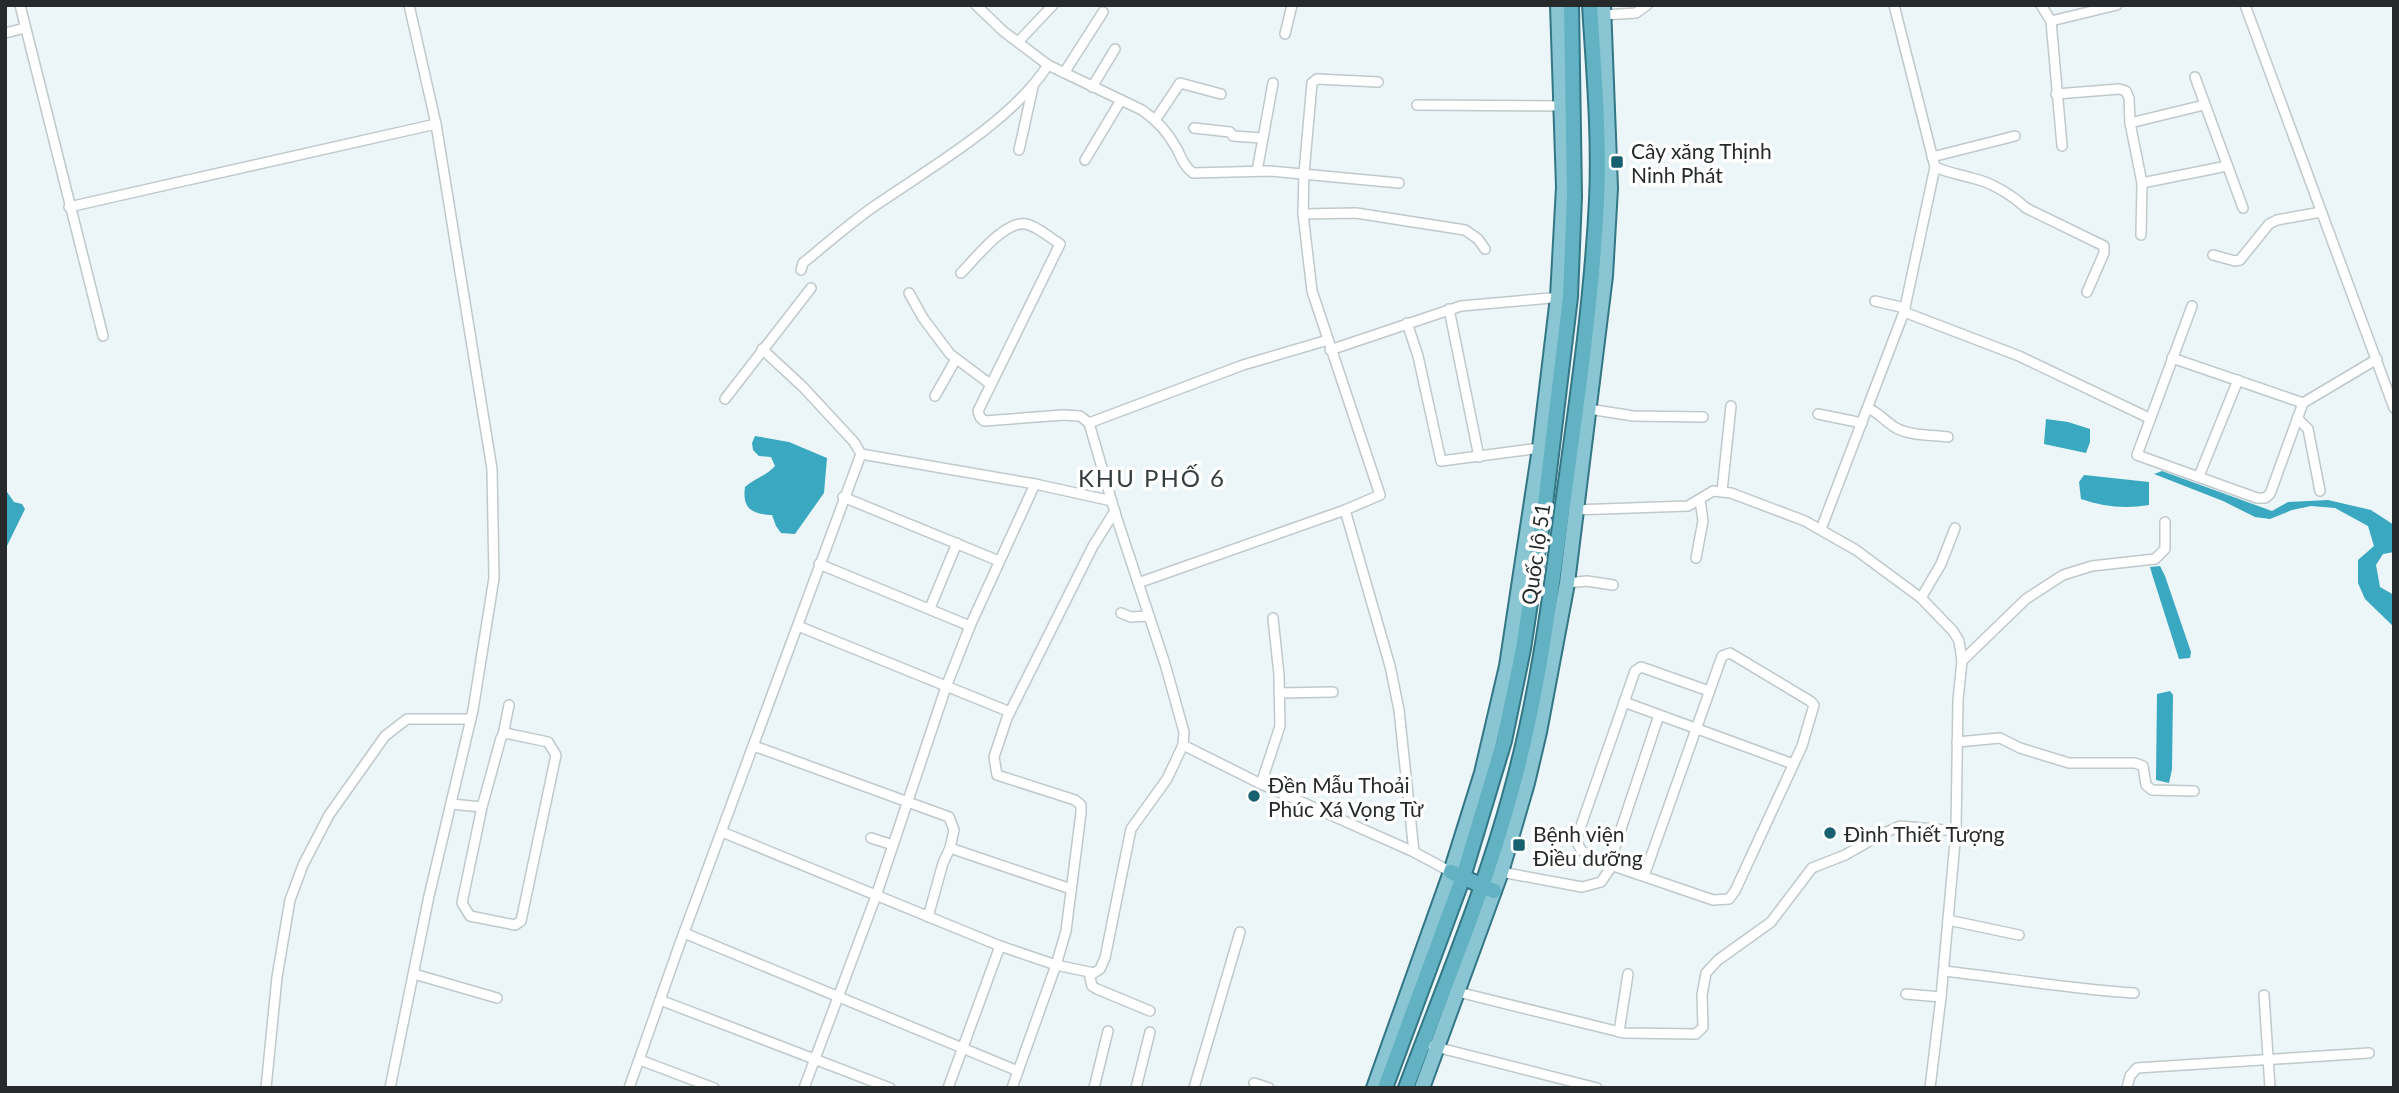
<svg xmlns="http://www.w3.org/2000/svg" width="2399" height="1093" font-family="Lato,sans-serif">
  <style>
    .water { fill: #39a8c0 }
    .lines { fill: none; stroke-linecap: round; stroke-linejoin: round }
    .minor-casing { stroke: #bfc9cb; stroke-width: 12 }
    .primary-casing { stroke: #337685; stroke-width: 18 }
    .trunk-casing { stroke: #337685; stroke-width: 18 }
    .minor { stroke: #fff; stroke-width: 9 }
    .primary { stroke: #89c5d3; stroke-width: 14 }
    .trunk { stroke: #62b2c4; stroke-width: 14 }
    .poi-dot { fill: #17606f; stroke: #fff; stroke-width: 2.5 }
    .labels { text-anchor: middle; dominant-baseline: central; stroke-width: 7; stroke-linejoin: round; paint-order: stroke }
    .poi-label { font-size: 21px; fill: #272a2b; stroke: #fff; text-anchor: start }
    .street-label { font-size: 21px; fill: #272a2b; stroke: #fff }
    .quarter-label { font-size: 24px; letter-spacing: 2px; fill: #363e40; stroke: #fff }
  </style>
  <rect width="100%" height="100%" fill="#ecf6f8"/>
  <g class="water">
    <polygon points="2046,419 2068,422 2090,429 2090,442 2086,453 2044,444"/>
    <path d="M755 436 789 442 827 458 824 493 795 534 781 533 776 526 772 515C752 514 742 509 745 487 755 478 766 476 775 466L771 457 759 456 753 450 752 443Z"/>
    <polygon points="2162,471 2272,511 2288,502 2328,500 2371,510 2394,525 2394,552 2383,554 2376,565 2380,587 2394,595 2394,627 2365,599 2358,583 2358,560 2374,546 2368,526 2335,508 2311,506 2292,510 2270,519 2255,517 2223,501 2154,474"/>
    <path d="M2084 475 2149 482V505C2125 509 2104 507 2081 499L2079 482Z"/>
    <polygon points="5,489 14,502 22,504 25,509 5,550"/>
    <polygon points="2160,566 2165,576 2191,652 2190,658 2179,659 2152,574 2150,567"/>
    <polygon points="2170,691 2173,695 2172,769 2169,783 2156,780 2157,694"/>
  </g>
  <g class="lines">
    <defs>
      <g id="minor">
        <polyline points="20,5 103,336"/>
        <path d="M976 5 1003 31 1048 65 1142 110C1158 121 1168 132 1177 149 1182 159 1184 166 1193 173L1269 171 1399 183"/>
        <polyline points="2041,5 2051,21 2062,146"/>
        <polyline points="2245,5 2394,408"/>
        <polyline points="1603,15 1636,13 1647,5"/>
        <polyline points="2051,21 2117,5"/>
        <polyline points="5,33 25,28"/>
        <polyline points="1285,34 1292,5"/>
        <polyline points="1018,42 1053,5"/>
        <polyline points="1064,73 1103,12"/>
        <polyline points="2195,77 2243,208"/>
        <polyline points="1092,87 1115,49"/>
        <polyline points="2056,94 2119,89 2126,91 2129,98 2130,123 2142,183 2141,235"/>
        <polyline points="1417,105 1566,106"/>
        <polyline points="1156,119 1180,83 1221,94"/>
        <polyline points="2130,123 2204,105"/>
        <polyline points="1194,128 1230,132 1233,136 1262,138"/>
        <polyline points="1019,150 1033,87"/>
        <polyline points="1932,157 2015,136"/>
        <polyline points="1085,160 1121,100"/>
        <path d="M1935 167C1949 173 1958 174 1972 178 1991 182 2012 195 2026 208L2104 246V253L2087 292"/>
        <polyline points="1257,171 1273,83"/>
        <polyline points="2142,183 2227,166"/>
        <polyline points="69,207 436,124"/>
        <polyline points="1303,214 1356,213 1465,230 1478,239 1485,249"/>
        <polyline points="2213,255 2235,261 2240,260 2269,224 2277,220 2321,212"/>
        <path d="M801 270 803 263C828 243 852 221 879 203 933 166 1013 120 1048 65"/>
        <polyline points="909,293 923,318 950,354 990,384"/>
        <polyline points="1875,301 1905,308"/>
        <polyline points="2192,306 2137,455 2257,498 2265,498 2270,494 2303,403 2377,359"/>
        <polyline points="1449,309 1479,457"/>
        <polyline points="1904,312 2019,356 2149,418"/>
        <polyline points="1407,323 1418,356 1441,461 1540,448"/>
        <polyline points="762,349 803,387 854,442 861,454 1035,484 1112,501"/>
        <polyline points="1330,350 1461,306 1562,297"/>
        <polyline points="2172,358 2303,403"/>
        <polyline points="935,396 956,359"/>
        <polyline points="725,399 811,288"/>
        <path d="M1868 408C1879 413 1886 422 1896 428 1911 436 1932 435 1948 437"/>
        <polyline points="1589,409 1633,416 1703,417"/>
        <polyline points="1818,414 1862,423"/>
        <polyline points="2297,418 2308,429 2320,491"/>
        <polyline points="1089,423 1243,365 1328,340"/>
        <polyline points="2199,476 2238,380"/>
        <polyline points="1722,491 1731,406"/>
        <polyline points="843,497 999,561"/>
        <polyline points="1345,510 1390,666 1399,710 1414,852"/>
        <polyline points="1573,510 1688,506 1713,491 1731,493 1805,521 1856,550 1921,598 1953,631 1959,641 1962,661 1958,700 1956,831 1941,997 1930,1088"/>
        <polyline points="1821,529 1904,312 1935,167 1894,5"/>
        <polyline points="1696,558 1703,521 1700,500"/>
        <polyline points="819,564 970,626"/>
        <polyline points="1138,583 1345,510 1380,495 1312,291 1303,214 1304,173 1312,83 1317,79 1378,82"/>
        <polyline points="1567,583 1587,581 1613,585"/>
        <polyline points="1921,598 1941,564 1955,528"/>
        <polyline points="930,608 957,543"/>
        <polyline points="1121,613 1131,617 1149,616"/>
        <polyline points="798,626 1010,712"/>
        <polyline points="1962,661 2026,599 2063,575 2092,566 2155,559 2165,549 2165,522"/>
        <polyline points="1279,693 1333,692"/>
        <polyline points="1624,702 1793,764"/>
        <polygon points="505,733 548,742 556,755 521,921 515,925 470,916 462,903 482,807 501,738"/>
        <polyline points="503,735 509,705"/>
        <polyline points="1957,742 2000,738 2020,748 2069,763 2135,763 2143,766 2146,785 2152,790 2194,791"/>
        <polyline points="1183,745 1261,784 1414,852 1451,872"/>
        <polyline points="754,746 949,817 954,830 950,848 1071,889"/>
        <polyline points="1261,784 1280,726 1279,675 1273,618"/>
        <polyline points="451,804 482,807"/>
        <path d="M722 832 1000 946 1056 965 1094 973 1100 969 1105 958 1131 829 1167 779 1183 745 1184 732 1165 664 1116 516 1089 423 1080 416 1063 415 984 421 980 417 978 411 1060 244C1050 238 1037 226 1026 224 1005 220 975 259 961 273"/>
        <polyline points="871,838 893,845"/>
        <polyline points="1609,865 1659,715"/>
        <polyline points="1501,872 1582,887 1601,882 1612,866"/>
        <polyline points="1644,876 1722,656 1730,653 1810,701 1814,705 1802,746 1735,891 1729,899 1713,900 1596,860 1581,850 1576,840 1635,671 1641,667 1709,691"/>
        <polyline points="928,917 943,863 950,848"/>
        <polyline points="1948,920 2019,935"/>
        <polyline points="684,933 1018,1071"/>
        <path d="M1944 971C2007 978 2070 989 2134 993"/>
        <polyline points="1089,973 1092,986 1097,989 1150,1011"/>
        <polyline points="414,974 497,998"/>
        <polyline points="1454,991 1624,1033 1696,1034 1703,1027 1702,995 1706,973 1718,960 1771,922 1812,868 1845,855 1880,835 1900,826 1956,831"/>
        <polyline points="1906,994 1941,997"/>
        <polyline points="2264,995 2270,1088"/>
        <polyline points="660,1000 890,1088"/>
        <polyline points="1619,1032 1628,974"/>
        <polyline points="1432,1046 1597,1088"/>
        <polyline points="640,1060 714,1088"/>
        <polyline points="1254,1083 1269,1088"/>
        <polyline points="266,1088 277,977 290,900 303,865 329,815 385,736 407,719 471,719"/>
        <polyline points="390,1088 429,896 473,710 494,578 492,469 436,124 409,5"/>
        <polyline points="629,1088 679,946 861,454"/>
        <polyline points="804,1088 876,896 946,687 970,626 1035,484"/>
        <polyline points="948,1088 1000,946"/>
        <polyline points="1012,1088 1056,965 1066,931 1081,813 1081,805 1075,800 997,775 994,757 1007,718 1093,546 1115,511"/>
        <polyline points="1094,1088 1108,1031"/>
        <polyline points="1136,1088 1150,1032"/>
        <polyline points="1194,1088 1240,932"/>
        <polyline points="2127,1088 2130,1076 2137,1068 2369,1053"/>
      </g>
      <g id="primary">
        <polyline points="1374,1088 1451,872 1482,773 1507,666 1540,448 1558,297 1564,187 1558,5"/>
        <polyline points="1422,1088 1501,872 1527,783 1539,732 1567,583 1605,276 1610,188 1603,5"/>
      </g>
      <g id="trunk">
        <polyline points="1451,872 1494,891"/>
        <polyline points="1385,1088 1463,877 1504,741 1523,649 1545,504 1570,297 1574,196 1571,5"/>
        <path d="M1406 1088C1443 989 1485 890 1512 789 1538 695 1550 600 1563 504 1577 403 1592 302 1597 200 1600 135 1594 70 1590 5"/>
      </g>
    </defs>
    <use href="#minor" class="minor-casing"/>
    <use href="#primary" class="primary-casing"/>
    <use href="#trunk" class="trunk-casing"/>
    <use href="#minor" class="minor"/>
    <use href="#primary" class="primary"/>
    <use href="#trunk" class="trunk"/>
  </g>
  <g class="poi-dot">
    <rect x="1610" y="155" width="14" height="14" rx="3.5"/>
    <circle cx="1254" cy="796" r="7"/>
    <circle cx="1830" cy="833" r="7"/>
    <rect x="1512" y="838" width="14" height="14" rx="3.5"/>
  </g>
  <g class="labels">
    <g class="poi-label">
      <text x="1631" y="150">Cây xăng Thịnh<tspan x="1631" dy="24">Ninh Phát</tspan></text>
      <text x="1268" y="784">Đền Mẫu Thoải<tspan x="1268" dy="24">Phúc Xá Vọng Từ</tspan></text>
      <text x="1533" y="833">Bệnh viện<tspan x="1533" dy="24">Điều dưỡng</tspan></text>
      <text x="1844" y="833">Đình Thiết Tượng</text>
    </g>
    <g class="street-label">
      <text transform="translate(1535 554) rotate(-82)">Quốc lộ 51</text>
    </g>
    <g class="quarter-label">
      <text x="1152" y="477">KHU PHỐ 6</text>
    </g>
  </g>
  <rect width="2399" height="1093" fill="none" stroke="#272a2b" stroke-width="14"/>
</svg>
